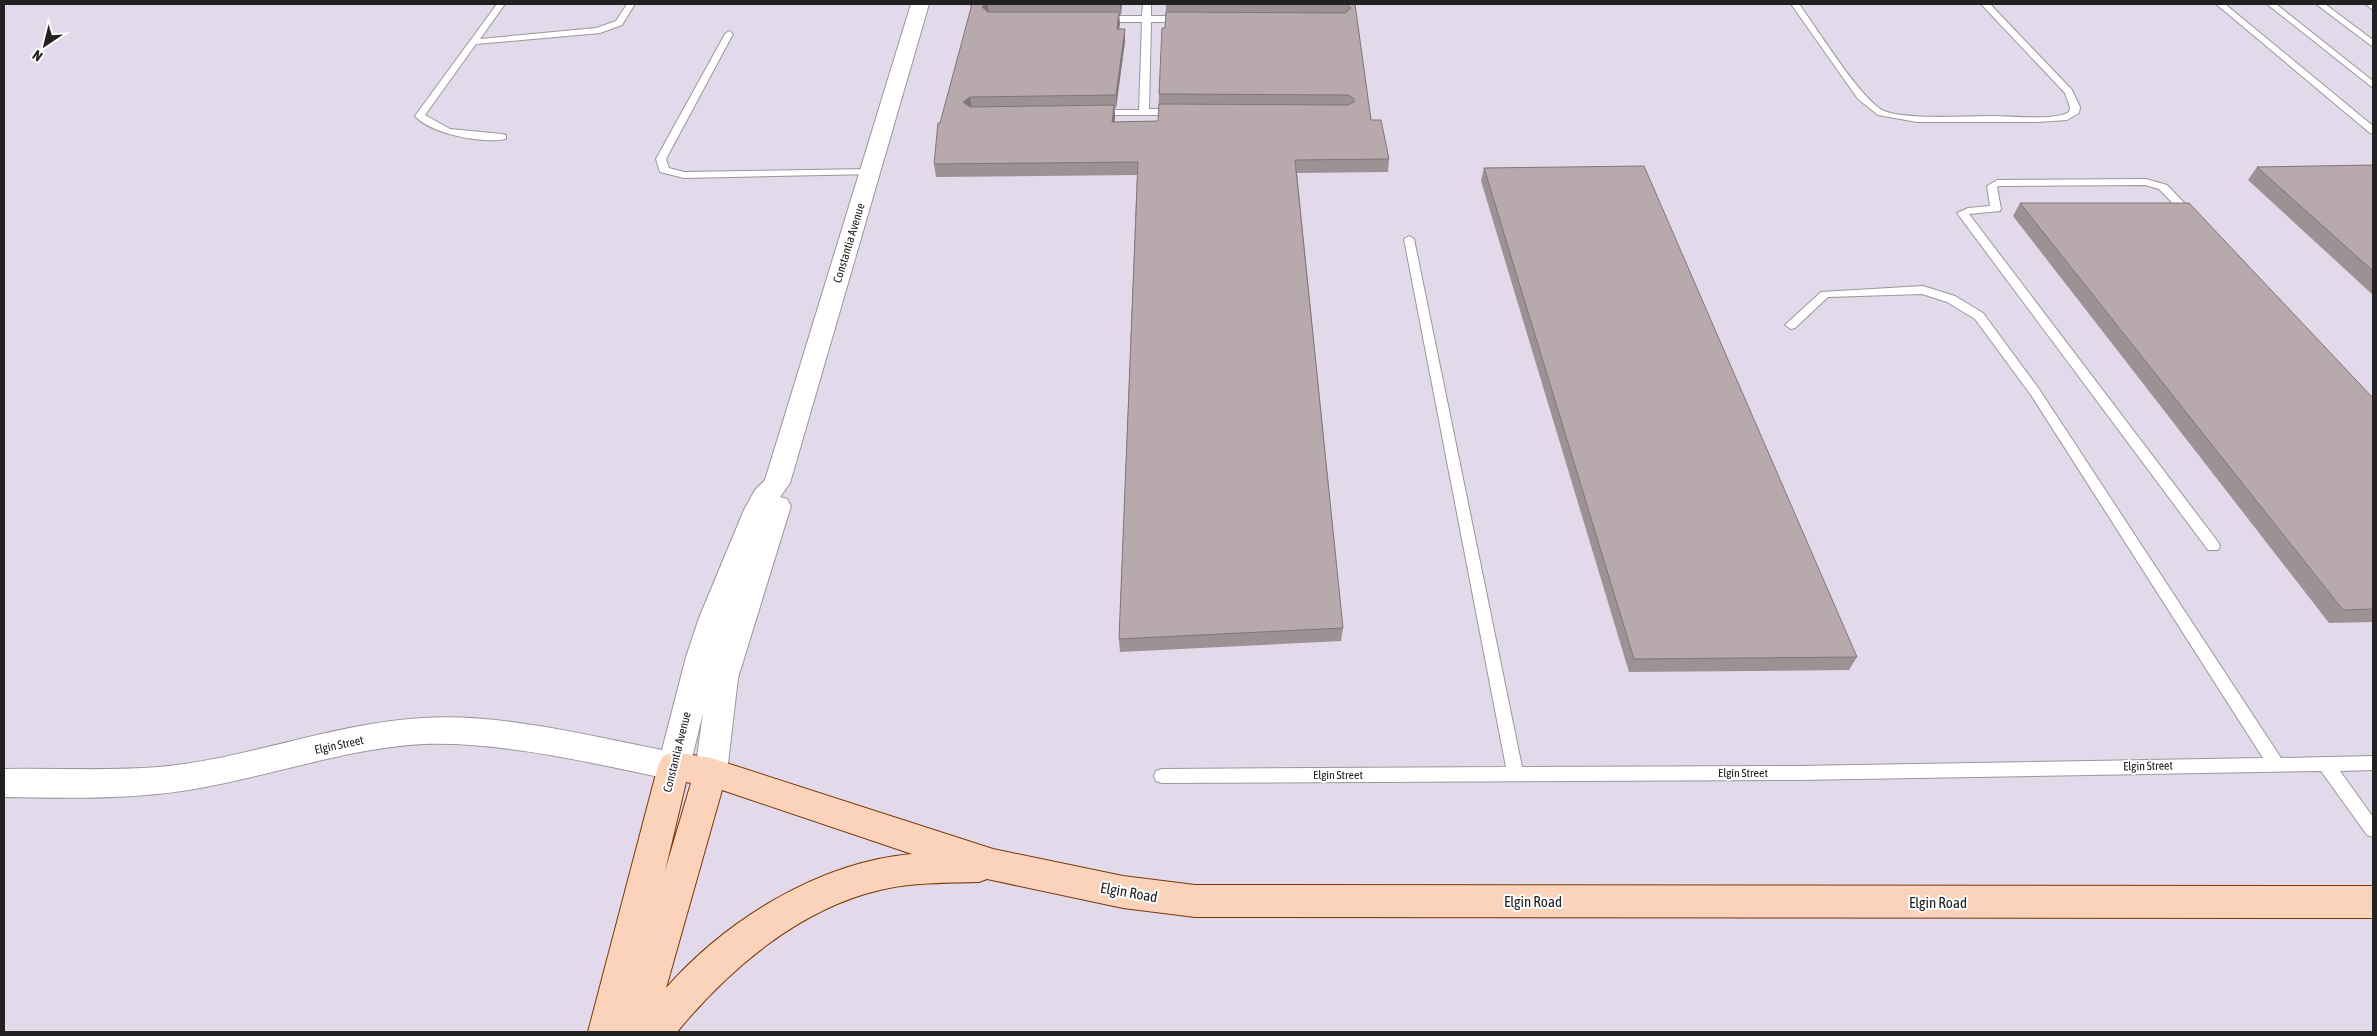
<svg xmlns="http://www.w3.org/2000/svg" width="2377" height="1036" font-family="'Asap Condensed',sans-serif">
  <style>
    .industrial { fill: #e2d9ea }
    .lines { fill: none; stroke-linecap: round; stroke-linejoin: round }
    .lane-casing { stroke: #989898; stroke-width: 2 }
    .street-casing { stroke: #989898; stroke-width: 2 }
    .secondary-casing { stroke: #7c3703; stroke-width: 2 }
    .lane { fill: #fff; fill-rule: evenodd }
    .street { fill: #fff; fill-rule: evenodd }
    .secondary { fill: #fbd3bb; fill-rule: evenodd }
    .wall { fill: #9d9194 }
    .shaded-wall { fill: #807678 }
    .building { fill: #b7a9ac; stroke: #807678 }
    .labels { text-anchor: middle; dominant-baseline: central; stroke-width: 4; stroke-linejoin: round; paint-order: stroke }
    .street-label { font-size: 12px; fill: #212121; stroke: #fff }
    .near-street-label { font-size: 15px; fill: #212121; stroke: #fff }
  </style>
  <rect width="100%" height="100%" fill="#f1e7e7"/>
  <rect class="industrial" x="4" y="4" width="2369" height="1028"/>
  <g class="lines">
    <defs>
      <g id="lane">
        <path d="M497 4H505L480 39 596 28 616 21 627 4H635L622 25 600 33 476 44 425 115 450 129 502 134 506 135V139C483 144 431 134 415 116Z"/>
        <polygon points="1143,4 1151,4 1151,16 1183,16 1187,19 1183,22 1151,22 1149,109 1176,109 1181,112 1176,115 1095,115 1093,113 1098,110 1139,110 1142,22 1102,22 1098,19 1102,16 1142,16"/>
        <path d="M1791 4H1799C1816 27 1861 100 1884 111 1906 120 1968 116 1994 116 2013 116 2054 121 2069 112L2070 107 2065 93 1981 4H1990L2072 90 2080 107 2079 113 2067 120 2038 122H1917L1878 115 1858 99Z"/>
        <polygon points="2216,4 2225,4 2373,126 2373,134 2370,133"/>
        <polygon points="2267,4 2276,4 2373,81 2373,88"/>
        <polygon points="2316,4 2325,4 2373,40 2373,47"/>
        <polygon points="2365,4 2373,4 2373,10"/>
        <polygon points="729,31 733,34 666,159 669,168 684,172 870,169 875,172 874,174 684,178 660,172 656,159 725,34"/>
        <polygon points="2146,179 2167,185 2194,213 2194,217 2186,217 2159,189 2145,185 1999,186 1997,187 2001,209 2000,211 1969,214 2218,542 2220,546 2218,550 2208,550 1957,213 1968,208 1990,206 1987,186 1997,180"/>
        <polygon points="1409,236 1414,239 1522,767 1798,766 2263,758 2031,395 1975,319 1947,302 1922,294 1828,297 1795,328 1791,329 1785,325 1821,292 1923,286 1955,296 1983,313 2039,389 2281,758 2373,756 2373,770 2340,771 2373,817 2373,837 2367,835 2321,771 1798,780 1162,783 1156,781 1154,776 1156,771 1162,769 1506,767 1404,239"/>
      </g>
      <path id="street" d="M911 4H929L790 483 780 497 787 499 791 506 738 678 727 772 723 782 711 786 699 782 695 772 703 713 690 766 685 776 674 780C595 764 504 741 423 744 348 748 274 775 200 788 136 800 69 798 4 797V769C55 768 108 771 159 767 248 759 333 723 423 718 499 713 587 735 662 750L686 657 699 618 744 510 755 490 765 480Z"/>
      <path id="secondary" d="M674 752 711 758 993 849 1123 876 1195 885 2373 886V918L1195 917 1123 908 987 879 979 882C946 883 912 882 880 890 799 909 729 969 677 1032H588L658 766 663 756ZM686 782 691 783 665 871ZM722 790 912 854C820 862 727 919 666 988Z"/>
    </defs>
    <use href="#lane" class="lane-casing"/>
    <use href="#street" class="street-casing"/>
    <use href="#secondary" class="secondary-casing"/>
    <use href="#lane" class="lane"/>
    <use href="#street" class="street"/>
    <use href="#secondary" class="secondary"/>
  </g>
  <g class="wall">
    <polygon points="970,4 1122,4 1121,15 1119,15 1119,29 1125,29 1125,41 1116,108 1115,108 1115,122 1158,121 1159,94 1165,28 1166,4 1355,4 1371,120 1389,159 1388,172 1297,173 1343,628 1341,641 1120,652 1119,639 1137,175 936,177 934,164 940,123 971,9"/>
    <polygon points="2373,165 2373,295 2248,180 2257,167"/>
    <polygon points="1484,168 1857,657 1849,670 1629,672 1481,181"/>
    <polygon points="2020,203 2373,398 2373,622 2329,623 2013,216"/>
  </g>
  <g class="shaded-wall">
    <polygon points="985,4 988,4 989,14 982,7"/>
    <polygon points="1120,4 1122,4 1121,15"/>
    <polygon points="1119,12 1120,24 1117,41 1117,29"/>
    <polygon points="1125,29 1125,41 1116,108 1116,95"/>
    <polygon points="970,97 972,110 963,102"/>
    <polygon points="1114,105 1115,117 1113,134 1112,122"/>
  </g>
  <g class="building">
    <polygon points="972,4 985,4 982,7 988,12 1119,12 1117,29 1125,29 1116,95 970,97 963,102 970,107 1114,105 1112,122 1158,121 1159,104 1348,105 1354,102 1354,99 1348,95 1159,94 1162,28 1165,28 1166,12 1345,13 1351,8 1346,4 1355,4 1371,120 1381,120 1389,159 1295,160 1343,628 1119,639 1138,162 934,164 938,123 940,123"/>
    <polygon points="2373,165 2373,271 2257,167"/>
    <polygon points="1644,166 1857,657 1634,659 1484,168"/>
    <polygon points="2020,203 2189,203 2373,398 2373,609 2343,610"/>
  </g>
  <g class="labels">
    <g class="street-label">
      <text transform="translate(849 243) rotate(-73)">Constantia Avenue</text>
      <text transform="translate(339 745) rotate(-12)">Elgin Street</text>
      <text transform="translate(677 752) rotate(-76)">Constantia Avenue</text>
      <text transform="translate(2148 766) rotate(-1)">Elgin Street</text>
      <text x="1743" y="773">Elgin Street</text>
      <text x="1338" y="775">Elgin Street</text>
    </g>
    <g class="near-street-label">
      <text transform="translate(1129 892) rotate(10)">Elgin Road</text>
      <text x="1533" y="901">Elgin Road</text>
      <text x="1938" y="902">Elgin Road</text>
    </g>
  </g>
  <rect width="2377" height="1036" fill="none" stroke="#212121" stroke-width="10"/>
  <g transform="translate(45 45) rotate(215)" stroke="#ffffff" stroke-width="4" paint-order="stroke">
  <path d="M0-4L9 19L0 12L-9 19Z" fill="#212121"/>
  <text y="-8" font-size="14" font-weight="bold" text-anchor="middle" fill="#212121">N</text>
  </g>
</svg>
